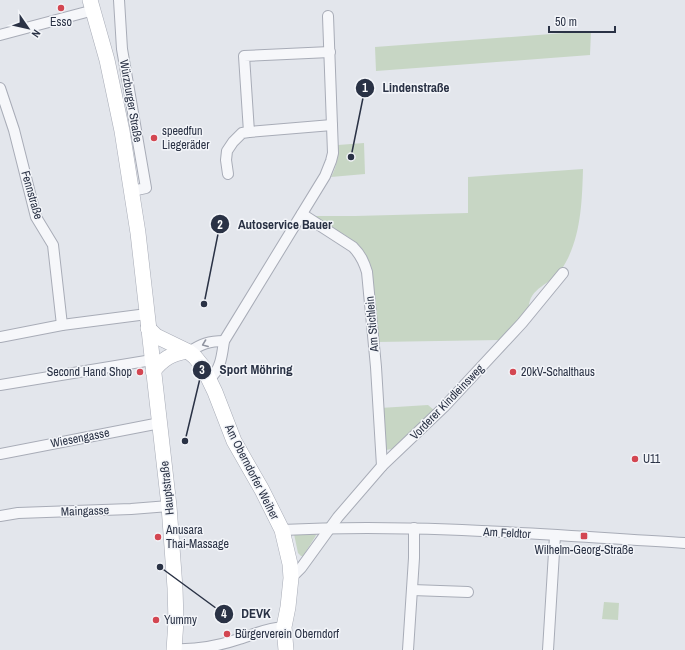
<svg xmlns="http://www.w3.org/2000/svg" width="685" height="650" font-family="'Archivo Narrow',sans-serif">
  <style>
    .green { fill: #c7d6c4 }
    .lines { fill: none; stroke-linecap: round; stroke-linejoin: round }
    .minor-casing { stroke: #a8acb7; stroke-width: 12 }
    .secondary-casing { stroke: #a8acb7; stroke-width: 16 }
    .minor { stroke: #f6f7fa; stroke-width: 10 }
    .secondary { stroke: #fff; stroke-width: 15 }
    .oneway { stroke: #9094a0 }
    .poi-dot { fill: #d34651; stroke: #f3f5f9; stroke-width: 1.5 }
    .labels { text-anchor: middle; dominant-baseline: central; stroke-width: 3; stroke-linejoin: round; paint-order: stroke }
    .poi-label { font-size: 12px; fill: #2a3245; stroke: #f3f5f9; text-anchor: start }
    .street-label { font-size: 12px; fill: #2a3245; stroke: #f3f5f9 }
    .leader { fill: none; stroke: #2a3245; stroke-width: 1.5 }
    .callout-dot { fill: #2a3245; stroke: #f3f5f9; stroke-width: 1.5 }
    .mark-label { font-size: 12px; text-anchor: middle; font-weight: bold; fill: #fff }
    .callout-label { font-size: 13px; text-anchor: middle; font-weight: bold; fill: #2a3245; stroke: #f3f5f9; stroke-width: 3; stroke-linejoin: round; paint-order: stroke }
  </style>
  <rect width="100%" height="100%" fill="#e3e6ec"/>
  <g class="green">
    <polygon points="591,31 590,55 376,71 375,47"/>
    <path d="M364 143 365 174 331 177C337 167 338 156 338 145Z"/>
    <path d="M583 169C582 203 581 241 561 270 550 285 528 288 529 309L500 340 377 342 366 257 359 245 345 235 314 218 315 216H355L468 213V177Z"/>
    <polygon points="428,405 435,411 398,446 392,449 386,450 383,447 380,408"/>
    <polygon points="315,533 316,535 315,537 303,556 301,556 298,553 294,534"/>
    <polygon points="604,602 619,603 618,620 602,619"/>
  </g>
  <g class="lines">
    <defs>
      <g id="minor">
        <polyline points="119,0 122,49 146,188 132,191"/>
        <polyline points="0,35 94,10"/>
        <polyline points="330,52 244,56 249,132 332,125"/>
        <polyline points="0,88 14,130 36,217 53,245 62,325"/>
        <polyline points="228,174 226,160 227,151 233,142 242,133 249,132"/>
        <path d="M302 214 353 247C361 255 364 262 367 272L376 367 382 466"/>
        <polyline points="0,337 62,325 147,314"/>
        <path d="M189 352C201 344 209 341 224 341"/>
        <path d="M209 379C221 370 222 355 224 341L325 176 331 161 333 153 328 16"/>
        <polyline points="0,385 152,360"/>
        <polyline points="0,454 160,423"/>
        <polyline points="0,516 18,513 131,509 169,506"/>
        <path d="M282 530C416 523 551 535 685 543"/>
        <polyline points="291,578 301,568 338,517 382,466 444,407 522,323 563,273"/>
        <polyline points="412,590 468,592"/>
        <path d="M174 649C196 650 218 646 239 639 256 634 266 628 284 627"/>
        <polyline points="408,650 414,558 414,528"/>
        <polyline points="548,650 555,536"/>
      </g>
      <g id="secondary">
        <polyline points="90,0 107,60 122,131 138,233 169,506 175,588 176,621 174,650"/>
        <polyline points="148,328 156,336 189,352 195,357 203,367 215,392 234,441 262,490 282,530 290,564 291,578 288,607 284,627 286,650"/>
        <path d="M153 371C164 358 170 355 186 351"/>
      </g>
    </defs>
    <use href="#minor" class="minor-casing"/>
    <use href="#secondary" class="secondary-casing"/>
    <use href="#minor" class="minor"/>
    <use href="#secondary" class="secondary"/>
  </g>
  <defs><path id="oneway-chevron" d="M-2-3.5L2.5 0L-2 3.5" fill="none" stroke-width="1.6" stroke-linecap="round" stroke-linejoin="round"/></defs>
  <use class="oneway" href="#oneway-chevron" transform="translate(205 344) rotate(159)"/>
  <g class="poi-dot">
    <circle cx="61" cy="8" r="4"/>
    <circle cx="154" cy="138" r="4"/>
    <circle cx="140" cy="372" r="4"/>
    <circle cx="513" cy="372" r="4"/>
    <circle cx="635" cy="459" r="4"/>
    <rect x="580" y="532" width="8" height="8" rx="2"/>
    <circle cx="158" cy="537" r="4"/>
    <circle cx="156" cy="620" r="4"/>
    <circle cx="227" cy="634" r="4"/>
  </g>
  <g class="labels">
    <g class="poi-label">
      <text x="61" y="22" text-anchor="middle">Esso</text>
      <text x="162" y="131">speedfun<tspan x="162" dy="14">Liegeräder</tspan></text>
      <text x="132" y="372" text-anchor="end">Second Hand Shop</text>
      <text x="521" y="372">20kV-Schalthaus</text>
      <text x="643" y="459">U11</text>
      <text x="166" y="530">Anusara<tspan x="166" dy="14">Thai-Massage</tspan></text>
      <text x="584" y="550" text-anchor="middle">Wilhelm-Georg-Straße</text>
      <text x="164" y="620">Yummy</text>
      <text x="235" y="634">Bürgerverein Oberndorf</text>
    </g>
    <g class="street-label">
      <text transform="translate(131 101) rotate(80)">Würzburger Straße</text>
      <text transform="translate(32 195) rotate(74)">Fennstraße</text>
      <text transform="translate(372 324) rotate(-95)">Am Stichlein</text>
      <text transform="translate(447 402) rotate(-46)">Vorderer Kindleinsweg</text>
      <text transform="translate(80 438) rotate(-11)">Wiesengasse</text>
      <text transform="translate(252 472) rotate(63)">Am Oberndorfer Weiher</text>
      <text transform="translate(167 488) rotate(-96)">Hauptstraße</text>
      <text transform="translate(85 511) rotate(-2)">Maingasse</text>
      <text transform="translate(507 533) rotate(3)">Am Feldtor</text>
    </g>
  </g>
  <path class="leader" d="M351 157L365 88M204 304L220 224M185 441L202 370M160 567L224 614"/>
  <g class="callout-dot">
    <circle cx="351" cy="157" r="4"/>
    <circle cx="204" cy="304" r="4"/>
    <circle cx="185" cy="441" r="4"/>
    <circle cx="160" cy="567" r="4"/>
    <circle cx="365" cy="88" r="10"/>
    <circle cx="220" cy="224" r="10"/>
    <circle cx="202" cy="370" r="10"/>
    <circle cx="224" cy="614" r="10"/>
  </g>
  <g class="mark-label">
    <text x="365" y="92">1</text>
    <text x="220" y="229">2</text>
    <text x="202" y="374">3</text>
    <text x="224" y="618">4</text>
  </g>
  <g class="callout-label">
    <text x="416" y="92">Lindenstraße</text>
    <text x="285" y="229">Autoservice Bauer</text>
    <text x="256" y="374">Sport Möhring</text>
    <text x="256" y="618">DEVK</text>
  </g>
  <g transform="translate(28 28) rotate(124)" stroke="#f3f5f9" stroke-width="3" paint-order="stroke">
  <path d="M0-3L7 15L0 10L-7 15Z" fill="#2a3245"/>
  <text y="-6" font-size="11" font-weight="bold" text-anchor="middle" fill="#2a3245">N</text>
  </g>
  <path d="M549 26v6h66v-6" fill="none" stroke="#2a3245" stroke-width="2"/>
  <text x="555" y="26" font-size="12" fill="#2a3245" stroke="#f3f5f9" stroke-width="3" paint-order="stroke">50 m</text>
</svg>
